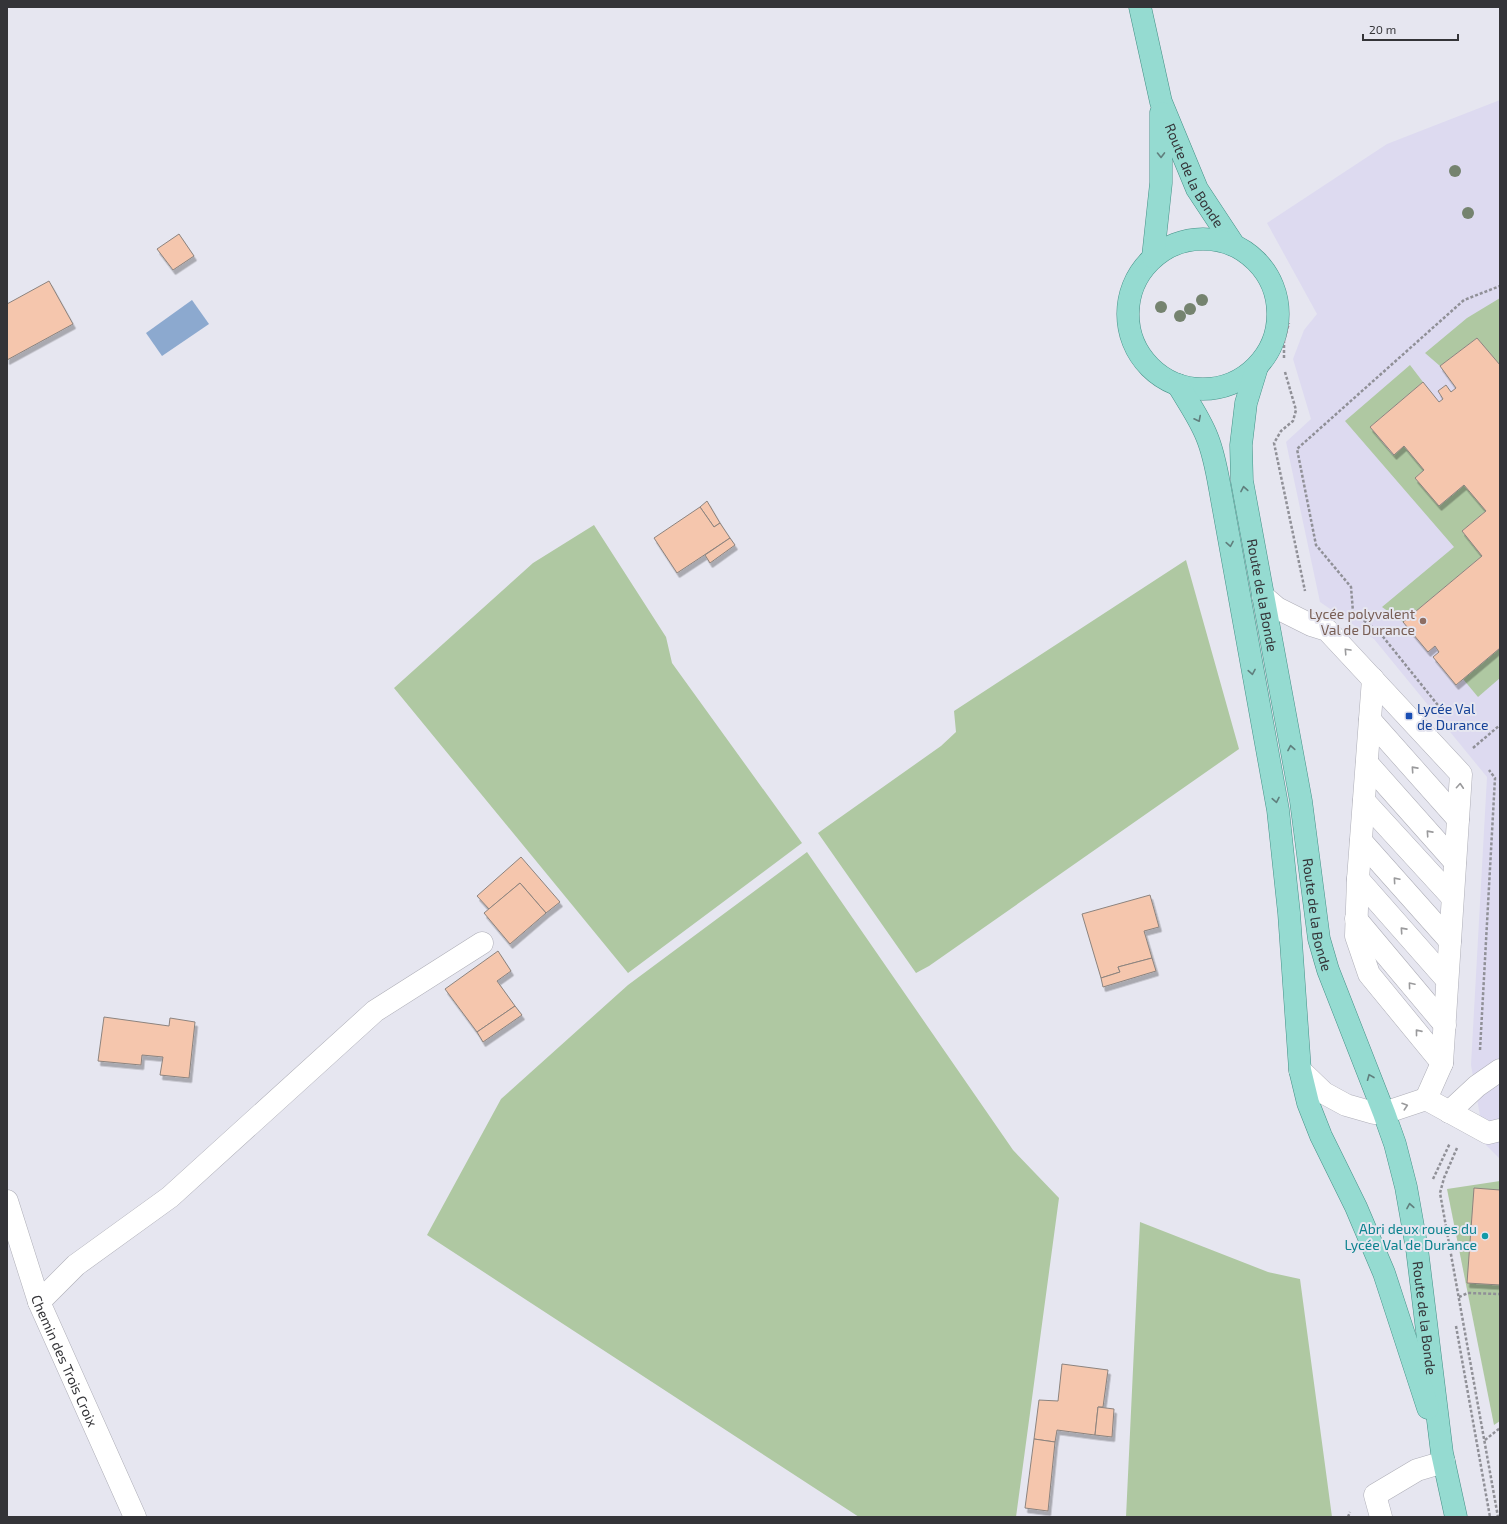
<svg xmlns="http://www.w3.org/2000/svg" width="1507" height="1524" font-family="'Exo 2',sans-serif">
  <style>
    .education { fill: #dddaf0 }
    .green { fill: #afc8a2 }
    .water { fill: #8ca9cf }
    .building { fill: #f5c6ad; stroke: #8c837e; filter: url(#shadow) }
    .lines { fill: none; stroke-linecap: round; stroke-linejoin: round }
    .minor-casing { stroke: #aeaeb7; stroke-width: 23 }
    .major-casing { stroke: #459187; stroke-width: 23 }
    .path { stroke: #909097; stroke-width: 2.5; stroke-dasharray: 3 2; stroke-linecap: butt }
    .minor { stroke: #fff; stroke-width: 22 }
    .major { stroke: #95dbd1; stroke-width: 22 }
    .tree { fill: #75836f }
    .oneway { stroke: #607f7d }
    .oneway2 { stroke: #9a9a9c }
    .education-dot { fill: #8d6e63; stroke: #e6e6f0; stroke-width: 1.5 }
    .transit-dot { fill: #1a4fb4; stroke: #e6e6f0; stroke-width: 1.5 }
    .culture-dot { fill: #0f9aa8; stroke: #e6e6f0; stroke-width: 1.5 }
    .labels { text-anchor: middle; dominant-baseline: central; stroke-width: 4; stroke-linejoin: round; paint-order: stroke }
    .street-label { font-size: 14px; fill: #343438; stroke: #e6e6f0 }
    .education-label { font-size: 14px; fill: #785e54; stroke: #e6e6f0; text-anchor: end }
    .transit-label { font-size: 14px; fill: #164399; stroke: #e6e6f0; text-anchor: start }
    .culture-label { font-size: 14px; fill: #0d838f; stroke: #e6e6f0; text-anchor: end }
  </style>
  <defs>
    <filter id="shadow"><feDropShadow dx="2.5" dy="4.5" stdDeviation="0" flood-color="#0004"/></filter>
  </defs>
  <rect width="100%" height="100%" fill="#e6e6f0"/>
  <polygon class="education" points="1500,100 1500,1159 1485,1144 1471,1065 1487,777 1374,639 1320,602 1286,442 1311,419 1293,359 1304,330 1317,314 1267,223 1387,144"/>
  <g class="green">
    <polygon points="1500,298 1500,365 1477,338 1440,366 1425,353 1467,318"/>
    <polygon points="1410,365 1423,382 1370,427 1393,455 1404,446 1424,470 1415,478 1439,506 1464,485 1486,511 1462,531 1482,556 1403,622 1382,607 1454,547 1345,421"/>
    <polygon points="594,525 666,637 672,663 802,843 628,973 394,688 533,563"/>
    <polygon points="1186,560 1239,749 929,966 916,973 818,833 941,746 956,732 954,711"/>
    <polygon points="1500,648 1500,678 1478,697 1463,679"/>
    <polygon points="807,852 1013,1150 1059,1198 1016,1517 859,1517 427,1235 501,1099 628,985"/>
    <polygon points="1500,1181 1500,1421 1494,1425 1447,1189"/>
    <polygon points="1140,1222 1268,1272 1300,1279 1332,1517 1126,1517"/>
  </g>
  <polygon class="water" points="192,300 209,324 162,356 146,333"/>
  <g class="building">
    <polygon points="179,234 194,256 173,270 157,249"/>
    <polygon points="49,281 73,324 7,360 7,304"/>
    <polygon points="1477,338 1500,365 1500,648 1456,685 1433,657 1439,652 1435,646 1428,652 1403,622 1482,556 1462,531 1486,511 1464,485 1439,506 1415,478 1424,470 1404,446 1394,455 1370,427 1423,382 1439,402 1443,399 1438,391 1446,385 1451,392 1456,388 1440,366"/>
    <polygon points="707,501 720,523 714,527 700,507"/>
    <polygon points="700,507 714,527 720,523 730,538 677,573 654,538"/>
    <polygon points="730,538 735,545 710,563 705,555"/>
    <polygon points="521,857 560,902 546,913 520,883 489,909 477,896"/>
    <polygon points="520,883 546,913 510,944 484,913"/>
    <polygon points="1150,895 1159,927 1144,931 1152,958 1118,967 1120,972 1101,978 1082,914"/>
    <polygon points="498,951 511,971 497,981 515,1006 477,1032 445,989"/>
    <polygon points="1152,958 1156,971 1103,987 1101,978 1120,972 1118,967"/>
    <polygon points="515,1006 522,1015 483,1042 477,1032"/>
    <polygon points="104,1017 169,1026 170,1018 195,1022 189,1078 160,1075 163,1057 142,1055 141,1065 98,1061"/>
    <polygon points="1474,1188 1500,1190 1500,1285 1467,1283"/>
    <polygon points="1062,1364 1108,1370 1103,1407 1098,1407 1095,1435 1057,1430 1055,1442 1034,1439 1039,1400 1058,1401"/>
    <polygon points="1098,1407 1114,1409 1112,1437 1095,1435"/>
    <polygon points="1034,1439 1055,1442 1048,1511 1025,1508"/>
  </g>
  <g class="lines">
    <defs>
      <g id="minor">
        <polyline points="1263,596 1277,608 1311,625 1327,630 1461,774 1442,1063 1426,1099"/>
        <polyline points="1373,679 1358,879 1356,936 1369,974 1442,1063"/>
        <polyline points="1370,720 1458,819"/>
        <polyline points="1367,763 1455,862"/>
        <polyline points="1364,801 1452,897"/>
        <polyline points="1361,841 1450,941"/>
        <polyline points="1358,879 1447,980"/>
        <polyline points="1356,919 1445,1025"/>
        <polyline points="1300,1070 1324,1093 1346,1105 1374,1113 1384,1113 1426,1099 1488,1133 1500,1130"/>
        <polyline points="1449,1112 1477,1086 1500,1070"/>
        <path id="s1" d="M7 1201 39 1302 135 1517"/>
        <polyline points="39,1302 76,1265 170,1197 375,1011 482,943"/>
        <polyline points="1381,1517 1375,1495 1417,1470 1444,1462"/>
      </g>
      <g id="major">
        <path id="s2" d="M1140 7 1161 102 1197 189 1234 245"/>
        <circle cx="1203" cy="314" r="75"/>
        <polyline points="1153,257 1161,183 1161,113"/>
        <path id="s3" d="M1257 367 1246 403 1241 445 1242 481 1301 801 1319 939 1328 970 1384 1113 1395 1144 1406 1187 1417 1249 1442 1453 1456 1517"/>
        <path d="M1178 385C1188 402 1200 419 1207 437 1214 454 1217 472 1220 489L1278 810 1289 913 1300 1070 1308 1103 1321 1136 1356 1207 1384 1273 1428 1408"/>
      </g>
    </defs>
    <use href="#minor" class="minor-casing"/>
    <use href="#major" class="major-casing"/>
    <g class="path">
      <polyline points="1284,358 1284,340 1289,323"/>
      <polyline points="1285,372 1296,410 1293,421 1281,431 1274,443 1305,591"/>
      <polyline points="1441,709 1380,633 1353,612 1351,587 1316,545 1297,449 1464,300 1500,286"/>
      <polyline points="1473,748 1500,725"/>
      <polyline points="1480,1050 1495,778 1489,770"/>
      <polyline points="1457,1148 1444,1178 1440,1193 1498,1517"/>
      <polyline points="1433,1179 1450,1143"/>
      <polyline points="1459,1297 1468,1293 1500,1294"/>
      <polyline points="1456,1326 1490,1517"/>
      <polyline points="1485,1440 1500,1428"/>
      <polyline points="1348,1517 1350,1512"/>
    </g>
    <use href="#minor" class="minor"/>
    <use href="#major" class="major"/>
  </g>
  <g class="tree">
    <circle cx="1455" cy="171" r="6"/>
    <circle cx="1468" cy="213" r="6"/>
    <circle cx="1202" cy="300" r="6"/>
    <circle cx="1161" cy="307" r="6"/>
    <circle cx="1190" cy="309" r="6"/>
    <circle cx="1180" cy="316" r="6"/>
  </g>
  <defs><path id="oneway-chevron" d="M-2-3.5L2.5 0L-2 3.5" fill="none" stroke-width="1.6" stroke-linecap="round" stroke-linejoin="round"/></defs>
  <g class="oneway">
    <use href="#oneway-chevron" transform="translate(1161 155) rotate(89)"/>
    <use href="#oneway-chevron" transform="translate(1198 419) rotate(63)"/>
    <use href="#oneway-chevron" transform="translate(1244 489) rotate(-100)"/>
    <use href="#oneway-chevron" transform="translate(1230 544) rotate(80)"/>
    <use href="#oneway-chevron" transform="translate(1252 672) rotate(80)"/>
    <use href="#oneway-chevron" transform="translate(1291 748) rotate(-100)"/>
    <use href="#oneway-chevron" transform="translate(1276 800) rotate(79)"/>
    <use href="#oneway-chevron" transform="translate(1370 1077) rotate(-112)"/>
    <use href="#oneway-chevron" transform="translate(1410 1206) rotate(-100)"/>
  </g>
  <g class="oneway2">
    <use href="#oneway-chevron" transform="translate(1347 651) rotate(-133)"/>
    <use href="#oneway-chevron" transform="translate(1414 769) rotate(-132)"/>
    <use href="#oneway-chevron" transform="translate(1460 786) rotate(-86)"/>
    <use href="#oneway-chevron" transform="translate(1429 833) rotate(-132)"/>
    <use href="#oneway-chevron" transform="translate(1396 880) rotate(-131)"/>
    <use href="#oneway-chevron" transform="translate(1403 930) rotate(-132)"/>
    <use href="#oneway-chevron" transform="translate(1411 985) rotate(-130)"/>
    <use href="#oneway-chevron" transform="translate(1418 1032) rotate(-129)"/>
    <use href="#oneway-chevron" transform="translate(1405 1106) rotate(-18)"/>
  </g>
  <circle class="education-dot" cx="1423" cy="621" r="4"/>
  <rect class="transit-dot" x="1405" y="712" width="8" height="8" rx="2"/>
  <circle class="culture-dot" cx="1485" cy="1236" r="4"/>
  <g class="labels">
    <g class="street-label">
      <text stroke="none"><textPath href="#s2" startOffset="178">Route de la Bonde</textPath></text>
      <text stroke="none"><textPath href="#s3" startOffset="232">Route de la Bonde</textPath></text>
      <text stroke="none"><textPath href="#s3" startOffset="556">Route de la Bonde</textPath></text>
      <text stroke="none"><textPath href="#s3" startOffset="976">Route de la Bonde</textPath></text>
      <text stroke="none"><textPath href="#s1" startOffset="170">Chemin des Trois Croix</textPath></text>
    </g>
    <g class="education-label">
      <text x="1415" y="613">Lycée polyvalent<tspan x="1415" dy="16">Val de Durance</tspan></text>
    </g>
    <g class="transit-label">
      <text x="1417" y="708">Lycée Val<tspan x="1417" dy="16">de Durance</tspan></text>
    </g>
    <g class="culture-label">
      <text x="1477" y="1228">Abri deux roues du<tspan x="1477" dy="16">Lycée Val de Durance</tspan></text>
    </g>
  </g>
  <rect width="1507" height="1524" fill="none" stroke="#343438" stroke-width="16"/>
  <path d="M1363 34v6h95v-6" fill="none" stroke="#343438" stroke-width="2"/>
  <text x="1369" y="34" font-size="12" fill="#343438" stroke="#e6e6f0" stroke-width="3" paint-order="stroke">20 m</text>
</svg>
